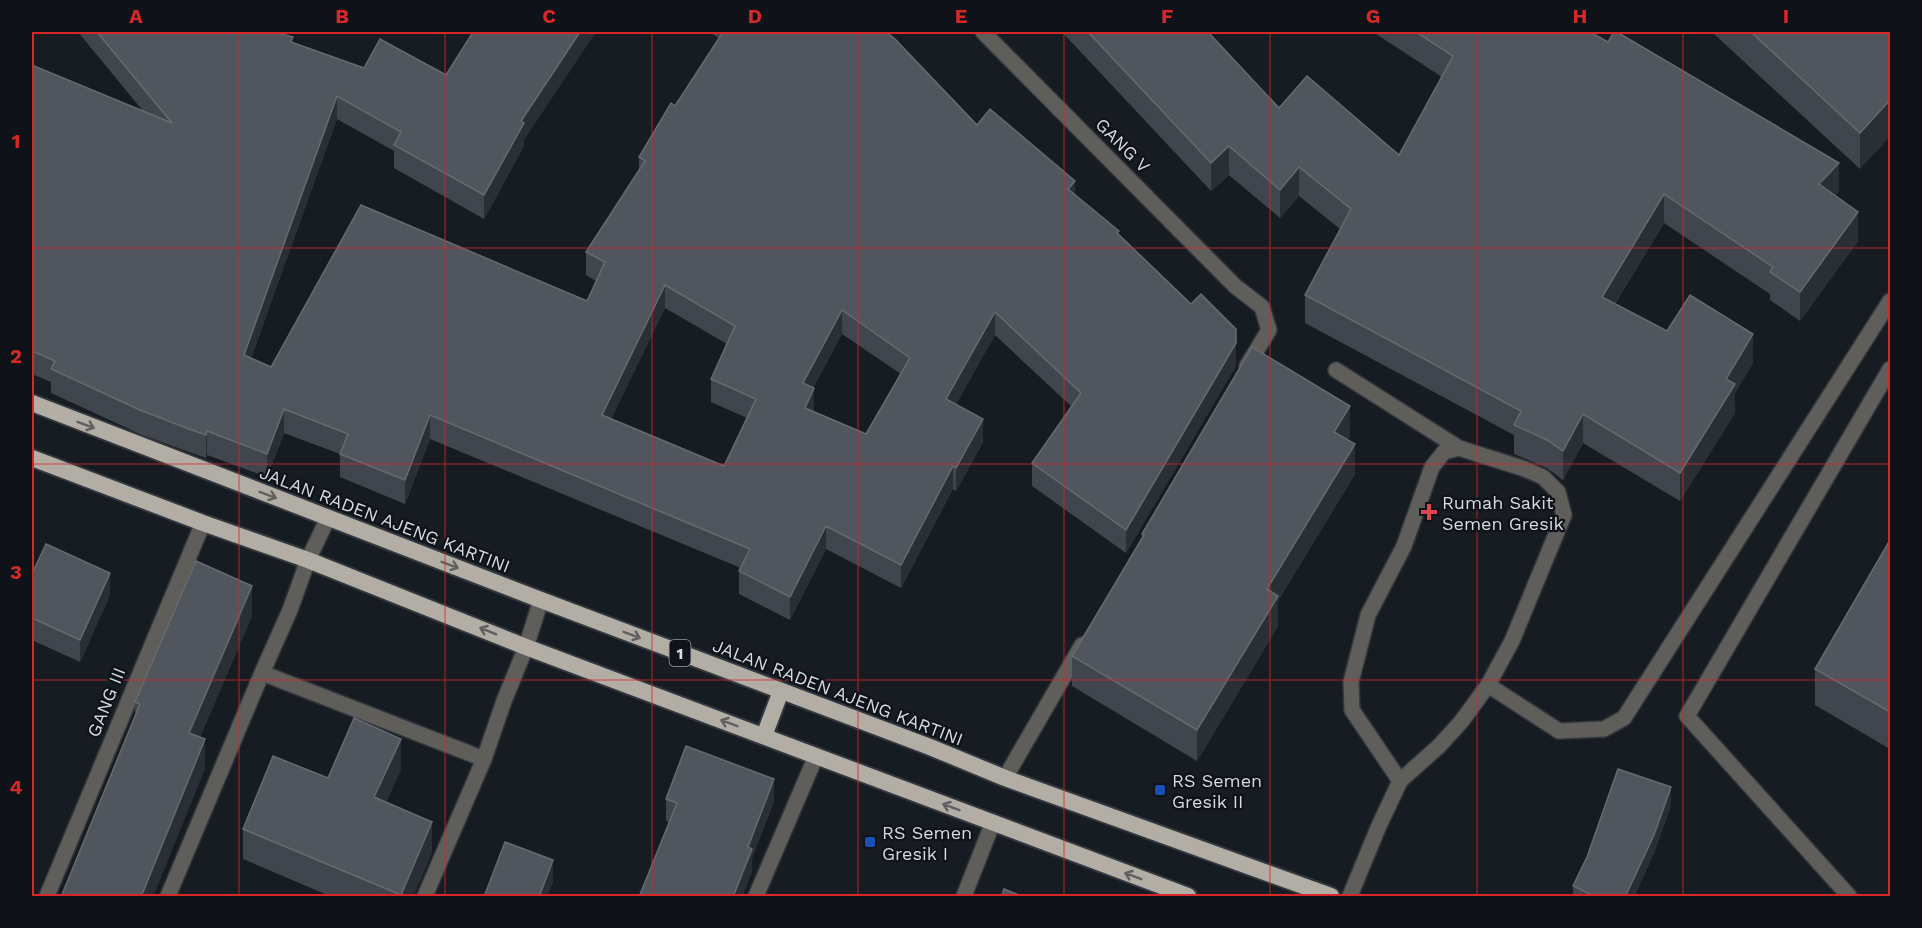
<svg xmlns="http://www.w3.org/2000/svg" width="1922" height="928" font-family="'Work Sans',sans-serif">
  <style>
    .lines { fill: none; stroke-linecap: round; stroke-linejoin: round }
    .service-casing { stroke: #32373d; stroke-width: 18 }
    .minor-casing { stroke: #32373d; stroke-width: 18 }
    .trunk-casing { stroke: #32373d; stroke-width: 20 }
    .service { stroke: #5f5e5a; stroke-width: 15 }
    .minor { stroke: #5f5e5a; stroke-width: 15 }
    .trunk { stroke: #b2aea6; stroke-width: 16 }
    .wall { fill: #41464e; fill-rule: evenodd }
    .shaded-wall { fill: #2a2f36 }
    .building { fill: #51565e; stroke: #666b72; stroke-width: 1.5; fill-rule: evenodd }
    .oneway { stroke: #606060 }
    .grid { fill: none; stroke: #d62828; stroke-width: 1.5; stroke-opacity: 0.55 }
    .health-dot { fill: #e0444e; stroke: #0f1319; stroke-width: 2 }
    .transit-dot { fill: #1a4fb4; stroke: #0f1319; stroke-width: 2 }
    .labels { text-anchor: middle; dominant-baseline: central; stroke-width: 4.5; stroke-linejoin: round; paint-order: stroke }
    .shield { fill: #0f1319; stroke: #9b9ea4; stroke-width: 1.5 }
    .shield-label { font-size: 16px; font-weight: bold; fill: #d7dadf }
    .street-label { font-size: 18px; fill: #d7dadf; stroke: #0f1319 }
    .poi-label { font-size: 18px; fill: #d7dadf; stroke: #0f1319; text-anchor: start }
    .neatline { fill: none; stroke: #d62828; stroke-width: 2 }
    .grid-label { font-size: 20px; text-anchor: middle; font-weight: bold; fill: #d62828 }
  </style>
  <rect width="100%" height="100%" fill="#171c23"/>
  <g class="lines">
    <defs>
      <g id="service">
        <polyline points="1336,370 1459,448 1444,452 1432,467 1404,546 1368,615 1351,682 1352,710 1400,781"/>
        <polyline points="262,673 484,759"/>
        <polyline points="1488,685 1559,731 1604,729 1624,718 1890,301"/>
        <polyline points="168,896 262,673 290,610 308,560 328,518"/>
        <polyline points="425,896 484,759 504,701 526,647 541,600"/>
        <polyline points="756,896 816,756"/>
        <polyline points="964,896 993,822"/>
        <polyline points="1350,896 1378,828 1400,781 1439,746 1461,722 1488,685 1512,641 1564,515 1558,492 1543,477 1525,469 1459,448"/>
      </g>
      <g id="minor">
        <polyline points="983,32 1235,286 1262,307 1269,330 1247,366"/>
        <polyline points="1005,778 1082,645"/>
        <polyline points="47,896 203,523"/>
        <polyline points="1849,896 1687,716 1890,369"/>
      </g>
      <g id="trunk">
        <polyline points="32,403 541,600 930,747 1005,778 1331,896"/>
        <polyline points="32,458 203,523 308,560 526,647 1188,896"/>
        <polyline points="764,736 781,691"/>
      </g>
    </defs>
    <use href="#service" class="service-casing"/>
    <use href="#minor" class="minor-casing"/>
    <use href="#trunk" class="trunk-casing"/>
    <use href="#service" class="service"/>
    <use href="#minor" class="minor"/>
    <use href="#trunk" class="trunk"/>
  </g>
  <g class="wall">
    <path d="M78 32H284L283 35 293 43 524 140V146L484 219 394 168V151L337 119 251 358 271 367 587 301 596 281 586 275V252L639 171V157L675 106 719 38 709 32H886L977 125 1075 195 1119 234 1236 366 1126 553 1032 486V463L1072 407 995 335 956 404 983 442 956 491 953 489 901 588 826 549 790 620 739 594V571L741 568 430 439 405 504 340 477V454L284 433 267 477 207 455 206 458 189 452 140 434 51 393V382L32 374V65L143 111ZM665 308 727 344 711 379V402L747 418 724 466 611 419ZM842 334 901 374 866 434 814 411 813 388Z"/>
    <polygon points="1062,32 1208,32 1279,108 1399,155 1442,77 1373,32 1590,32 1839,191 1835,196 1858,241 1800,321 1770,300 1770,294 1664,223 1615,304 1667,331 1753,363 1735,393 1735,413 1680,501 1583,443 1563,480 1547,468 1514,454 1514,435 1305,323 1305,295 1340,229 1299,196 1280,218 1229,175 1211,191"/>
    <polygon points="1712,32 1890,32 1860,169"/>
    <polygon points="1350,436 1348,440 1355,474 1278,601 1278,626 1197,761 1072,686 1072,656 1142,538 1142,534"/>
    <polygon points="1890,540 1890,749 1815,705 1815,669"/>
    <polygon points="32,574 110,595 80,662 32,640"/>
    <polygon points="252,616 200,737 205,769 135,715 135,702"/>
    <polygon points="401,769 386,802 432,852 413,897 332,897 243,859 243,829"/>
    <polygon points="666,799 774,801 752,858 752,871 742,897 639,897 669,822 666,821"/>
    <polygon points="1671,805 1654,853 1634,897 1573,897 1573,886"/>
  </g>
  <g class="shaded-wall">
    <polygon points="580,32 596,32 524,140 524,146 484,219 484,195 521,121"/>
    <polygon points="337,96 337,119 244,378 244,355"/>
    <polygon points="1890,100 1890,137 1860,169 1860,133"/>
    <polygon points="1229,146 1229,175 1211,191 1211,163"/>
    <polygon points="1839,163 1839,191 1819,213 1819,184"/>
    <polygon points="1299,167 1299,196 1280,218 1280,190"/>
    <polygon points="1075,181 1075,204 1068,189"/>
    <polygon points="1664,194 1664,223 1602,325 1602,297"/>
    <polygon points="1858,212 1858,241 1800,321 1800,292"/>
    <polygon points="665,285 665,308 602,438 602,415"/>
    <polygon points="842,310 842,334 803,406 803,383"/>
    <polygon points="995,312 995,335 946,422 946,399"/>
    <polygon points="1753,334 1753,363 1735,393 1735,413 1680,501 1680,473 1726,379"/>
    <polygon points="1236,343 1236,366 1126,553 1126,530"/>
    <polygon points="814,388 814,411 805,408"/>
    <polygon points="1350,406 1350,436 1334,462 1334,432"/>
    <polygon points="284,409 284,433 267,477 267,454"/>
    <polygon points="1583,414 1583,443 1563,480 1563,451"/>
    <polygon points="430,415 430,439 405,504 405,480"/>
    <polygon points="983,419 983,442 956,491 956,468"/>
    <polygon points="207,431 207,455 206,458 206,435"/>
    <polygon points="1355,444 1355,474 1278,601 1278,626 1197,761 1197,730 1267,589"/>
    <polygon points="953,466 953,489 901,588 901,565"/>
    <polygon points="826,526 826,549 790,620 790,597"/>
    <polygon points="110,573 110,595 80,662 80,640"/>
    <polygon points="252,586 252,616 189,763 189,733"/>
    <polygon points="205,739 205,769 153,897 141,897"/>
    <polygon points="401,739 401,769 374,828 374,797"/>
    <polygon points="774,779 774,801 752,858 752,871 742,897 733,897 748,847"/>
    <polygon points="1671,787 1671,805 1654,853 1634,897 1625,897"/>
    <polygon points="432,822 432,852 413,897 401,897"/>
    <polygon points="553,860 553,882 547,897 539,897"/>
  </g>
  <g class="building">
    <path d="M97 32H279L278 33 293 37 291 42 364 68 380 39 446 75 473 32H580L521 121 524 123 484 195 394 145 401 132 337 96 244 355 271 367 361 205 587 301 605 262 586 252 645 161 639 157 671 103 675 106 723 32H886L895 39 977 125 990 109 1075 181 1068 189 1119 231 1117 233 1191 304 1201 294 1236 329V343L1126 530 1032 463 1081 393 995 312 946 399 983 419 956 468 953 466 901 565 826 526 790 597 739 571 750 549 430 415 405 480 340 454 348 434 284 409 267 454 207 431 206 435 189 429 140 410 51 369 55 361 32 351V65L172 123ZM665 285 735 326 711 379 756 399 724 466 602 415ZM842 310 910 358 866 434 805 408 814 388 803 383Z"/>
    <polygon points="1088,32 1208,32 1279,108 1307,76 1399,155 1453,56 1416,32 1590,32 1608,42 1614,32 1617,32 1839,163 1819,184 1858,212 1800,292 1770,272 1773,267 1664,194 1602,297 1667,331 1690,295 1753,334 1726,379 1735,384 1680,473 1583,414 1563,451 1547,440 1514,425 1521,411 1305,295 1351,209 1299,167 1280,190 1229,146 1211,163"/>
    <polygon points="1751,32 1890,32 1890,100 1860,133"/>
    <polygon points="1252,347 1350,406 1334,432 1355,444 1267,589 1278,596 1197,730 1072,656 1144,535 1142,534"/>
    <polygon points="1890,540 1890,712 1815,669"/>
    <polygon points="46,544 110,573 80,640 32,618 32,574"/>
    <polygon points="196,561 252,586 189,733 205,739 141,897 61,897 140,704 135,702"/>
    <polygon points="354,718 401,739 374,797 432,822 401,895 243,829 273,756 328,778"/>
    <polygon points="686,746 774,779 748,847 752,849 733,897 639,897 677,803 666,799"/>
    <polygon points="1618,769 1671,787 1654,835 1625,897 1596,897 1573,886 1587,857"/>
    <polygon points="505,842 553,860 539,897 484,897"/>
    <polygon points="1004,889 1024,897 1001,897"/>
  </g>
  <defs><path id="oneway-shaft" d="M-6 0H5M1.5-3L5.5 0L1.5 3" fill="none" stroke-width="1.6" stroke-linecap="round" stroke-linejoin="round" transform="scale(1.5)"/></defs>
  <g class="oneway">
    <use href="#oneway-shaft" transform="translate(86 425) rotate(21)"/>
    <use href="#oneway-shaft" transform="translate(268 495) rotate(21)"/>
    <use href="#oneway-shaft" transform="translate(450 565) rotate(21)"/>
    <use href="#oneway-shaft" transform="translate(488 631) rotate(-158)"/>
    <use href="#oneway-shaft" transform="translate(632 635) rotate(21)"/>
    <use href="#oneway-shaft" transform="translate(729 723) rotate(-159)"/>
    <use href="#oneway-shaft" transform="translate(951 807) rotate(-159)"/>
    <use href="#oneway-shaft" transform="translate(1133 876) rotate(-159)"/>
  </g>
  <path class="grid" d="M239 32V896M445 32V896M652 32V896M858 32V896M1064 32V896M1270 32V896M1477 32V896M1683 32V896M32 248H1890M32 464H1890M32 680H1890"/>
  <path class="health-dot" d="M1426 503h6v6h6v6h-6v6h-6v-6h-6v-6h6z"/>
  <g class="transit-dot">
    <rect x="1154" y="784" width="12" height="12" rx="3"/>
    <rect x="864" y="836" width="12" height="12" rx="3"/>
  </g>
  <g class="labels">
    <rect class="shield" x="669.5" y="640" width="21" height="26" rx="4.5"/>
    <g class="shield-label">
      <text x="680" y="653">1</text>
    </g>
    <g class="street-label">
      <text transform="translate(1123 145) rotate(45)">GANG V</text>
      <text transform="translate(385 519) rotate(21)">JALAN RADEN AJENG KARTINI</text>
      <text transform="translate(838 692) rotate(21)">JALAN RADEN AJENG KARTINI</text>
      <text transform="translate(106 702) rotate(-68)">GANG III</text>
    </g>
    <g class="poi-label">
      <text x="1442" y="502">Rumah Sakit<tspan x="1442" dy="21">Semen Gresik</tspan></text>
      <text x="1172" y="780">RS Semen<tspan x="1172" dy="21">Gresik II</tspan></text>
      <text x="882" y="832">RS Semen<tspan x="882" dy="21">Gresik I</tspan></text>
    </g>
  </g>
  <rect width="1922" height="928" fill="none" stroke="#0f1319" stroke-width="66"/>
  <rect x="33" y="33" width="1856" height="862" class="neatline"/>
  <g class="grid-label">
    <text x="136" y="23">A</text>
    <text x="342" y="23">B</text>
    <text x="549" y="23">C</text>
    <text x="755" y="23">D</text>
    <text x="961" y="23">E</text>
    <text x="1167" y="23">F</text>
    <text x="1373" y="23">G</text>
    <text x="1580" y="23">H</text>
    <text x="1786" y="23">I</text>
    <text x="16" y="148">1</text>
    <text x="16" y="363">2</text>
    <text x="16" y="579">3</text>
    <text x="16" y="794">4</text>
  </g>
</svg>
